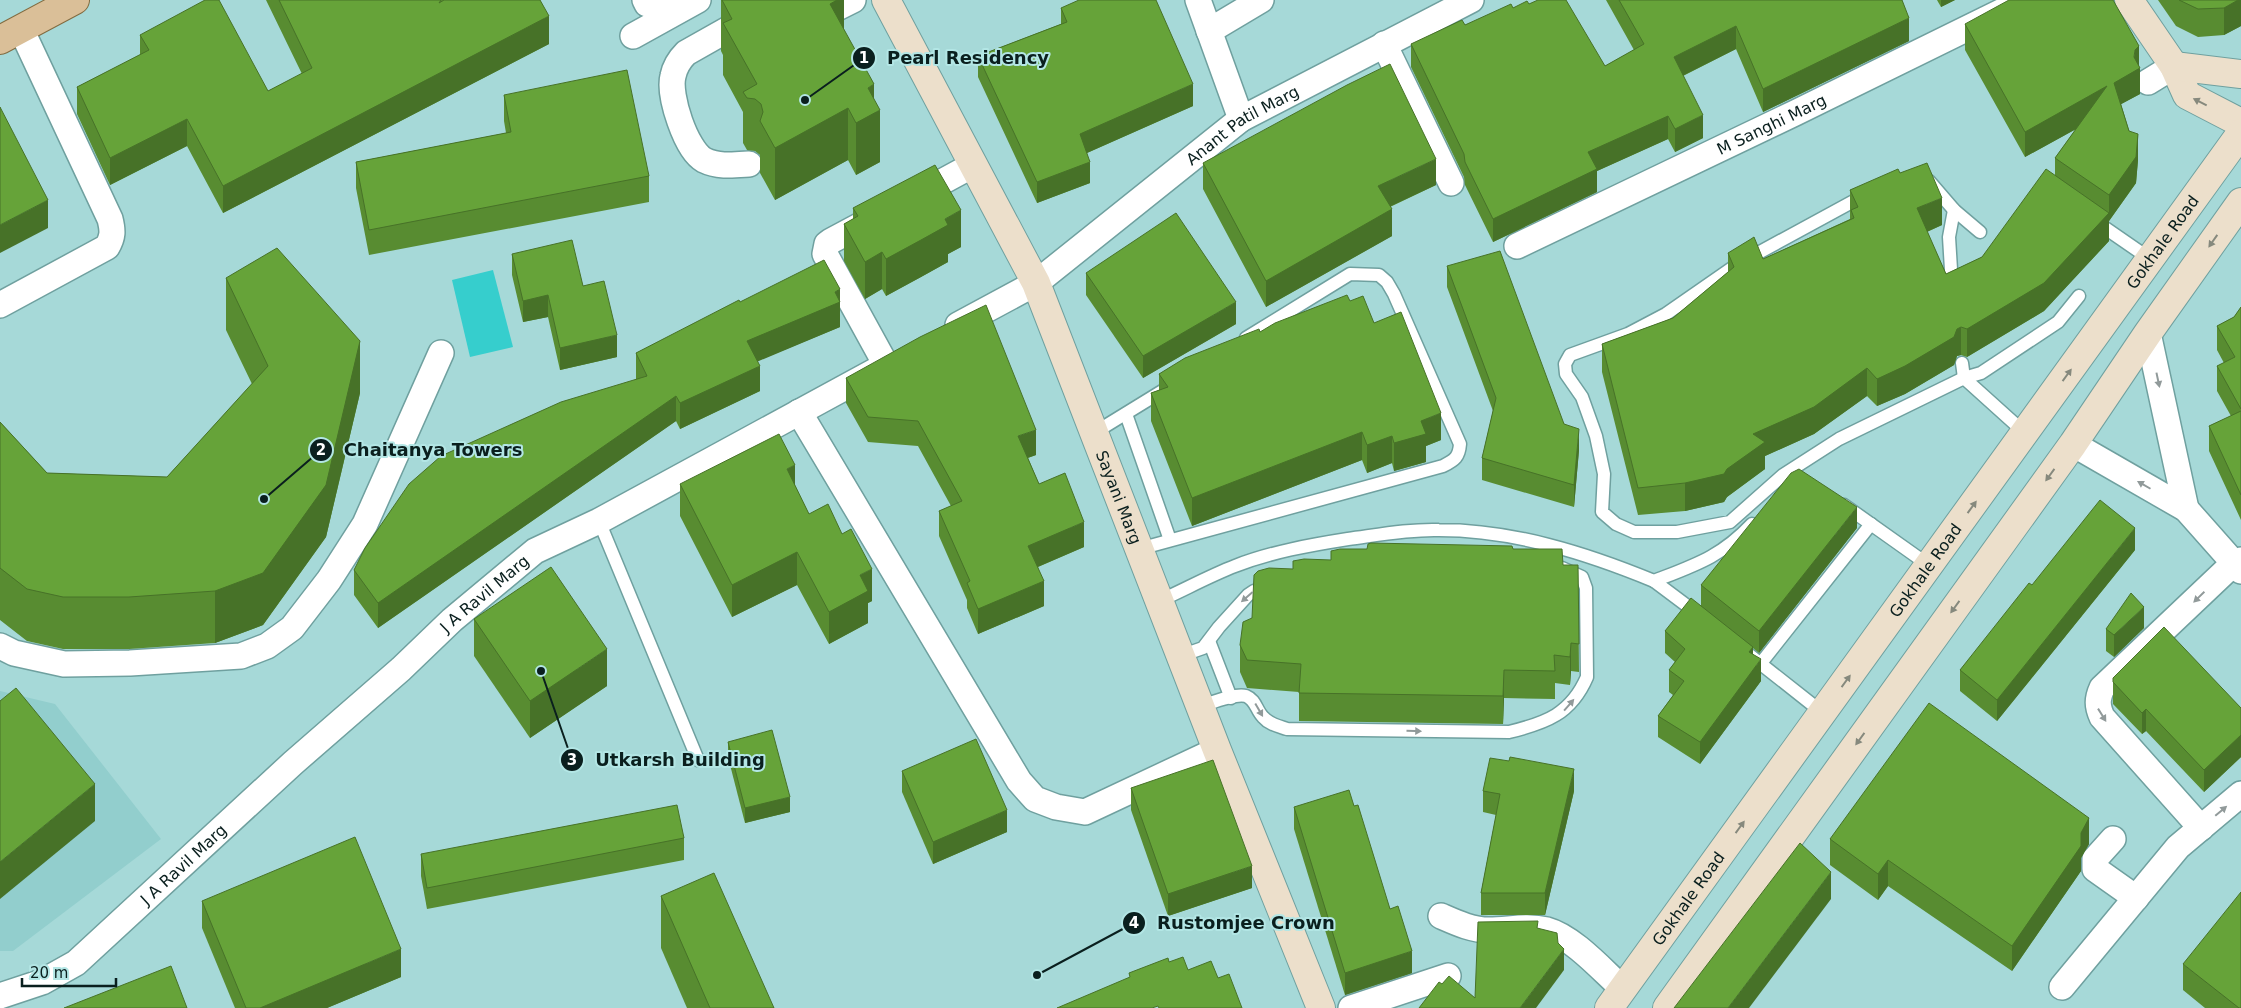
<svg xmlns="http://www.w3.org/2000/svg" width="2241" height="1008" font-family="'DejaVu Sans',sans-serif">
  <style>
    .built { fill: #92cecd }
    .water { fill: #36cecd }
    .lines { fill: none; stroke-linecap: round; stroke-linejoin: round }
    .service-casing { stroke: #6fa09f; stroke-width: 15 }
    .minor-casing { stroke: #6fa09f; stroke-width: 28 }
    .secondary-casing { stroke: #6fa09f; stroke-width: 30 }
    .primary-casing { stroke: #816b40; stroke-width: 30 }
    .service { stroke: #fff; stroke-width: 12 }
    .minor { stroke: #fff; stroke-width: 25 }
    .secondary { stroke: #ecdfcb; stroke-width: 28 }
    .primary { stroke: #dabf98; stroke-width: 28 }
    .wall { fill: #588c31 }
    .shaded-wall { fill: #477228 }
    .building { fill: #66a339; stroke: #477228 }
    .oneway { fill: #86897d }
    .oneway2 { fill: #919a9a }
    .labels { text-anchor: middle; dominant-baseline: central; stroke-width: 4; stroke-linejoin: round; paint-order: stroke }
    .street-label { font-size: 16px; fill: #0a1f1e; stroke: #b3e6e5 }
    .leader { fill: none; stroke: #0a1f1e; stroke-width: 2 }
    .callout-dot { fill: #0a1f1e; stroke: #b3e6e5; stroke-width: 2 }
    .mark-label { font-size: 15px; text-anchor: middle; font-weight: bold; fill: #fff }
    .callout-label { font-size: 18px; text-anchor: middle; font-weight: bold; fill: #0a1f1e; stroke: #b3e6e5; stroke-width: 4; stroke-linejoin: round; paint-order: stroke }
  </style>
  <rect width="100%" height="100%" fill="#a6d9d8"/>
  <polygon class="built" points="0,691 55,704 161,839 13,951 0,951"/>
  <polygon class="water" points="493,270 513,347 470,357 452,280"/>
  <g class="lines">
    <defs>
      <g id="service">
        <polyline points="1929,181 1954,210 1980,232"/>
        <polyline points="1863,196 1738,264 1666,314 1628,334 1570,355 1565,364 1566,374 1582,397 1596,436 1604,474 1602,512 1616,524 1634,532 1677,532 1730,522 1783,475 1839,439 1964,378 2025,433"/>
        <polyline points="2095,221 2150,259"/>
        <polyline points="1952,286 1949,237 1954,210"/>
        <polyline points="1962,363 1964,378 1981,373 2058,322 2079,296"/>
        <polyline points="1126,414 1170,540"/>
        <polyline points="1094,433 1164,390"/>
        <polyline points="1844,505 1930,566"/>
        <polyline points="599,521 698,760"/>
        <path d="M1139 549 1443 466C1455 460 1459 457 1460 444L1394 294 1387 282 1379 275 1350 274 1246 338"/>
        <polyline points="1654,581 1698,614"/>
        <path d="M1159 601C1184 590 1209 576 1235 566 1271 552 1310 545 1348 539 1378 535 1409 529 1439 530 1513 530 1586 553 1654 581 1695 565 1721 557 1752 524"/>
        <polyline points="1209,641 1231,698"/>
        <polyline points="1747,653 1823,713"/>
        <polyline points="1180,656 1203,648 1219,627 1248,595 1254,591 1270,587"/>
        <polyline points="1761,663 1871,524"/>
        <path d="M1201 706C1211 703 1235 693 1246 696 1256 700 1256 710 1263 717 1269 724 1278 726 1287 729L1509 732C1546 723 1571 714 1587 677L1586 588 1582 577 1562 568"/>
      </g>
      <g id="minor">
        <polyline points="645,0 647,4 656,7 668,0"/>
        <polyline points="1198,0 1241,119"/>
        <polyline points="835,9 853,0"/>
        <polyline points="1209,31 1261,0"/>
        <polyline points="633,36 698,0"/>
        <polyline points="1384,44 1451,183"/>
        <polyline points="2148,82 2174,66"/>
        <path d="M749 164C734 165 718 167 704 160 686 150 668 95 673 76 675 66 679 60 686 53L780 0"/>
        <polyline points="914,197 973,165"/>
        <polyline points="874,218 831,241 827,244 825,254 886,365"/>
        <path id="s1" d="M1517 246 1795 113 2025 0"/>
        <path d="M0 305 107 247C113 237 113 231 110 219L21 29"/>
        <path id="s2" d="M958 325 1036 283 1241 119 1471 0"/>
        <polyline points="2148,333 2186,509"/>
        <polyline points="799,412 1019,781 1035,799 1056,807 1085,812 1217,750"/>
        <polyline points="2073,444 2186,509 2241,571"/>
        <polyline points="0,646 14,653 64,664 130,663 241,656 267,646 292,628 329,580 365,524 441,353"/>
        <path d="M2201 828 2102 717C2097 706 2097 699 2102 688L2234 563 2241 560"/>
        <polyline points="2113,839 2095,859 2095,869 2136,898"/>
        <path d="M1441 916C1457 923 1472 930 1489 930 1509 930 1526 925 1547 930 1573 937 1603 971 1623 989"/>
        <polyline points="2062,987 2178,847 2241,794"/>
        <path id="s3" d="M0 996 42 982 76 963 293 763 401 669 452 620 535 551 599 521 875 371"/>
        <polyline points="1351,1008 1448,976"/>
      </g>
      <g id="secondary">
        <path id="s4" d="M886 0 1036 283 1217 750 1321 1008"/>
        <polyline points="2129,0 2174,66 2187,95 2241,123"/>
        <polyline points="2174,66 2241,74"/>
        <path id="s5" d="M1609 1008 2241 133"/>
        <polyline points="1667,1008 2073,444 2148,333 2241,202"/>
      </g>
      <polyline id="primary" points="0,40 75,0"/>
    </defs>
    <use href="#service" class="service-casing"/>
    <use href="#minor" class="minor-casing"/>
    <use href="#secondary" class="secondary-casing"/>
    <use href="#primary" class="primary-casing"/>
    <use href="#service" class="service"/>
    <use href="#minor" class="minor"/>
    <use href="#secondary" class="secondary"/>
    <use href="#primary" class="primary"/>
  </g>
  <g class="wall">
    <polygon points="266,0 540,0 549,44 223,213 187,146 110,185 77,114 77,87 140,55 140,35 268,91 302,74"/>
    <polygon points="721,0 844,0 844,30 874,100 880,162 856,175 848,160 775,200 760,173 760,155 755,151 747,150 743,143 743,112 723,75 723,55 721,51"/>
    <polygon points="1606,0 1902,0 1909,41 1763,112 1736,49 1683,76 1703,138 1675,152 1668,139 1597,171 1597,192 1493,242 1465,185 1464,177 1411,67 1411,44 1513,8 1529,4 1605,66 1634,50"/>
    <polygon points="1937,0 1955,0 1941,7"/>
    <polygon points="2158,0 2241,0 2241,26 2224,35 2198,37 2176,26"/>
    <polygon points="1061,8 1193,106 1087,153 1090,183 1037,203 978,77 978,56 1061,24"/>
    <polygon points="1965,24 2139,66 2140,94 2121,104 2138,160 2136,183 2109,221 2109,241 2044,311 1967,357 1961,355 1957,356 1954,365 1905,394 1877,406 1867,396 1814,434 1765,456 1765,469 1727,497 1724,502 1685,511 1638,515 1602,372 1602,344 1673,318 1728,272 1728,253 1763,259 1850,219 1850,190 1900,173 1942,225 1927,232 1946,274 1982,257 2055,176 2055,158 2076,129 2025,157 1965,50"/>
    <polygon points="504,95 649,176 649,202 369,255 356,188 356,162 506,133 504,121"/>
    <polygon points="1203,163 1436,185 1390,207 1392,236 1266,307 1203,189"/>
    <polygon points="853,208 961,247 948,254 948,262 921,277 886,296 882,289 865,299 844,261 844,224 853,219"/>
    <polygon points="512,254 583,286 617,357 560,370 548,317 523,322 512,275"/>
    <polygon points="1447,266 1564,424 1579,450 1574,507 1482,480 1482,458 1493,411 1447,287"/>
    <polygon points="1086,273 1236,324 1143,378 1086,295"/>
    <polygon points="226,278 360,393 326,537 263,625 215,643 129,649 63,649 27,641 0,620 0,422 47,473 167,477 252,384 226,330"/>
    <polygon points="1350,301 1374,323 1441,440 1426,446 1426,462 1394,471 1392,463 1367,473 1362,460 1192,526 1151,421 1151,393 1159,390 1159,374 1260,332"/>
    <polygon points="740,302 840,314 840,327 757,361 760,391 680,429 676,421 378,628 354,595 354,570 636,379 636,353"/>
    <polygon points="2241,307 2241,520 2209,451 2209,426 2231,416 2217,391 2217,366 2224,363 2217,350 2217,326 2234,317"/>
    <polygon points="846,378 1036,455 1028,458 1039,484 1084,547 1038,567 1044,606 978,634 967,608 967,600 939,536 939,511 951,506 918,446 868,442 846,403"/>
    <polygon points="680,484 795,486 809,514 872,601 868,603 868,623 829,644 797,585 732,617 680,516"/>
    <polygon points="1857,528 1759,653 1753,648 1753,654 1761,681 1700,764 1658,737 1658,716 1673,695 1669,692 1669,670 1675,662 1665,653 1665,631 1701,606 1701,585"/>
    <polygon points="1367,549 1513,549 1563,565 1578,565 1579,672 1571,671 1570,685 1555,683 1555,699 1504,698 1503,724 1299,721 1299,692 1247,688 1240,672 1240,645 1252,618 1293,569 1331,560"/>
    <polygon points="2135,550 1997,721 1960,691 1960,670 2032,585"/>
    <polygon points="474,619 607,686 530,738 474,656"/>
    <polygon points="2144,628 2114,657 2106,651 2106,629"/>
    <polygon points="2113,682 2241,708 2241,757 2204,792 2146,731 2142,734 2113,704"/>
    <polygon points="728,742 790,812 745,823 728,757"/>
    <polygon points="902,771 1007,832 933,864 902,792"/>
    <polygon points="1131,788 1252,888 1168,916 1131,810"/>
    <polygon points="1483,791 1574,791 1545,915 1481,915 1481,893 1496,815 1483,812"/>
    <polygon points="1294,807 1390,909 1412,973 1345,995 1294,829"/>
    <polygon points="684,838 684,860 427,909 421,876 421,854"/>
    <polygon points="1830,839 2089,844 2081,858 2081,871 2012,971 1888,886 1878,900 1830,865"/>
    <polygon points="661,896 774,1008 687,1008 661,948"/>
    <polygon points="202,901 401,977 327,1008 235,1008 202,928"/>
    <polygon points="2183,964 2241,1008 2205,1008 2183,990"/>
  </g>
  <g class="shaded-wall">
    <polygon points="837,0 844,0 844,48 830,4"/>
    <polygon points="1941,0 1955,0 1941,7"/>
    <polygon points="2238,0 2241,0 2241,26 2224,35 2224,8"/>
    <polygon points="549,16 549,44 223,213 223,186"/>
    <polygon points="1909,18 1909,41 1763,112 1763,89"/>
    <polygon points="1736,26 1736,49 1674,80 1674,57"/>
    <polygon points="2139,46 2139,69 2140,68 2140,94 2114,108 2114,83 2134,57 2135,50"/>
    <polygon points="874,84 874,113 880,110 880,162 856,175 856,123 868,88"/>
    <polygon points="1193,84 1193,106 1080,156 1080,134"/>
    <polygon points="2107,86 2107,112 2025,157 2025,132"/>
    <polygon points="848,108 848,160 775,200 775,148"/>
    <polygon points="1703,115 1703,138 1675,152 1675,129"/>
    <polygon points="1668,116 1668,139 1597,171 1597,192 1493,242 1493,219 1588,152"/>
    <polygon points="187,119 187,146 110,185 110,158"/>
    <polygon points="2138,134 2138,160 2136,183 2109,221 2109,195"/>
    <polygon points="1436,159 1436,185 1378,212 1378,186"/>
    <polygon points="1090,162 1090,183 1037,203 1037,182"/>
    <polygon points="1942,198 1942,225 1917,236 1917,208"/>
    <polygon points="48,200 48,228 0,253 0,225"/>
    <polygon points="1392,209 1392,236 1266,307 1266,281"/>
    <polygon points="961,210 961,247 948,254 948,262 921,277 886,296 886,259 945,219"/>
    <polygon points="2109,213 2109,241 2044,311 1967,357 1967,329"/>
    <polygon points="882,252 882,289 865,299 865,262"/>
    <polygon points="840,289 840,327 747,366 747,341"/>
    <polygon points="548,295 548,317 523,322 523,301"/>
    <polygon points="1236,302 1236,324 1143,378 1143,356"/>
    <polygon points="1961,327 1961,355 1957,356 1954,365 1905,394 1877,406 1877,379 1957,329"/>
    <polygon points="617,335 617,357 560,370 560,348"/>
    <polygon points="360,341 360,393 326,537 263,625 215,643 215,591"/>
    <polygon points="760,366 760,391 680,429 680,403"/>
    <polygon points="1867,368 1867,396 1814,434 1765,456 1765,469 1727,497 1724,502 1685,511 1685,483 1753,434"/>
    <polygon points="676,396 676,421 378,628 378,603"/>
    <polygon points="1441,413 1441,440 1426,446 1426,462 1394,471 1394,443 1421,421"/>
    <polygon points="1579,429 1579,450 1574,507 1574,485"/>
    <polygon points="1036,430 1036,455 1018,461 1018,436"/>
    <polygon points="1362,432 1362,460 1192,526 1192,498"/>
    <polygon points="1392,436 1392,463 1367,473 1367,445"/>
    <polygon points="795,465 795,497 787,469"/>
    <polygon points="1857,507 1857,528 1759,653 1759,631"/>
    <polygon points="1084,522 1084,547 1028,571 1028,546"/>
    <polygon points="2135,528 2135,550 1997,721 1997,700"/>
    <polygon points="797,552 797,585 732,617 732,585"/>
    <polygon points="872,569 872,601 868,603 868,623 829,644 829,612 860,575"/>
    <polygon points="1044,581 1044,606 978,634 978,609"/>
    <polygon points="2144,607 2144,628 2114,657 2114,635"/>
    <polygon points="1571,643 1571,671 1570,685 1570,657"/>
    <polygon points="1753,647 1753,669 1749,652"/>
    <polygon points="607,649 607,686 530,738 530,701"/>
    <polygon points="1761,659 1761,681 1700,764 1700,742"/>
    <polygon points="1504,670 1504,698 1503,724 1503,696"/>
    <polygon points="2146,709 2146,731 2142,734 2142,713"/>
    <polygon points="2241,735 2241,757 2204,792 2204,770"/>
    <polygon points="1574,769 1574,791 1545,915 1545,893"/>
    <polygon points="95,784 95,821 0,899 0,862"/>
    <polygon points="790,797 790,812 745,823 745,808"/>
    <polygon points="1007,810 1007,832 933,864 933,842"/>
    <polygon points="2089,818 2089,844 2081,858 2081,871 2012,971 2012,946"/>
    <polygon points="1888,860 1888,886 1878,900 1878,874"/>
    <polygon points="1252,866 1252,888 1168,916 1168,894"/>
    <polygon points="1831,872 1831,899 1749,1008 1728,1008"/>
    <polygon points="401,949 401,977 327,1008 260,1008"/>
    <polygon points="1564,949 1564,970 1536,1008 1520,1008"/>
    <polygon points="1412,951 1412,973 1345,995 1345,973"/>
  </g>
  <g class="building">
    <polygon points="205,0 219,0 268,91 312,68 279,0 441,0 439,3 444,0 540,0 549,16 223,186 187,119 110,158 77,87 149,50 140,35"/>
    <polygon points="722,0 837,0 830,4 874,84 868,88 880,110 856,123 848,108 775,148 760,121 763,112 761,104 755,99 747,98 743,92 757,84 723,23 732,19"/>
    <polygon points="1079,0 1156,0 1193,84 1080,134 1090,162 1037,182 978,56 1067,22 1061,8"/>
    <polygon points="1538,0 1566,0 1605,66 1644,44 1619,0 1902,0 1909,18 1763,89 1736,26 1674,57 1703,115 1675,129 1668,116 1588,152 1597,169 1493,219 1465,162 1464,154 1411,44 1462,20 1465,25 1511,4 1513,8 1527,1 1529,4"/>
    <polygon points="2009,0 2113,0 2139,46 2135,50 2134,57 2140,68 2114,83 2129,131 2138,134 2136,157 2109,195 2055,158 2107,86 2025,132 1965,24"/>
    <polygon points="2179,0 2238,0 2224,8 2198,9"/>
    <polygon points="1390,64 1436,159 1378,186 1392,209 1266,281 1203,163 1347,85"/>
    <polygon points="627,70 649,176 369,230 356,162 511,132 504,95"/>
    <polygon points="0,107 48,200 0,225"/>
    <polygon points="1927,163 1942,198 1917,208 1946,274 1982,257 2046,169 2109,213 2044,283 1967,329 1961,327 1957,329 1954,337 1905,366 1877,379 1867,368 1814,407 1753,434 1765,442 1727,469 1724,474 1685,483 1638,488 1602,344 1673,318 1734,267 1728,253 1751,239 1754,237 1763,259 1854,218 1851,210 1858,207 1850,190 1898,169 1900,173"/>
    <polygon points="935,165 961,210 945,219 948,225 921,240 886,259 882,252 865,262 844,224 858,216 853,208"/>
    <polygon points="1176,213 1236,302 1143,356 1086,273"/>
    <polygon points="572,240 583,286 604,281 617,335 560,348 548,295 523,301 512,254"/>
    <polygon points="277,248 360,341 326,485 263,573 215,591 129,597 63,597 27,589 0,568 0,422 47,473 167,477 268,366 226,278"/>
    <polygon points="1500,251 1564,424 1579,429 1574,485 1482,458 1496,398 1447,266"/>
    <polygon points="824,260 840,289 835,292 840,302 747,341 760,366 680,403 676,396 378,603 354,570 365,548 409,484 441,456 561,402 647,376 636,353 739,300 740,302"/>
    <polygon points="1347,295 1350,301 1363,296 1374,323 1401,312 1441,413 1421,421 1426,434 1394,443 1392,436 1367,445 1362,432 1192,498 1151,393 1168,387 1159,374 1185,358 1259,329 1260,332 1275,323"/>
    <polygon points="986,305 1036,430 1018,436 1039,484 1065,473 1084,522 1028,546 1044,581 978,609 967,583 970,581 939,511 962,501 918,421 868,417 846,378 920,337"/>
    <polygon points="2241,307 2241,409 2217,366 2235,357 2217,326 2234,317"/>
    <polygon points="2241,411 2241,495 2209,426"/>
    <polygon points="779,434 795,465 787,469 809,514 828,504 842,534 851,529 872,569 860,575 868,591 829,612 797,552 732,585 680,484"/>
    <polygon points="1799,469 1857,507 1759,631 1701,585 1791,473"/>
    <polygon points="2100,500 2135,528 1997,700 1960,670 2029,583 2032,585"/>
    <polygon points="1371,543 1512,546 1513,549 1562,549 1563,565 1578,565 1579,644 1571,643 1570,657 1554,655 1555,671 1504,670 1503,696 1299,693 1301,664 1247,660 1240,645 1243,622 1252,618 1254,575 1258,571 1269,568 1293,569 1293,561 1304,559 1331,560 1331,551 1340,549 1367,549 1368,544"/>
    <polygon points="551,567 607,649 530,701 474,619"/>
    <polygon points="2131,593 2144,607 2114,635 2106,629"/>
    <polygon points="1691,598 1753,647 1749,652 1761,659 1700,742 1658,716 1684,681 1669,670 1685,649 1665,631"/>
    <polygon points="2164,627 2241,708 2241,735 2204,770 2146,709 2142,713 2113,682 2113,678"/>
    <polygon points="16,688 95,784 0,862 0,701"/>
    <polygon points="1929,703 2089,818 2081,833 2081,846 2012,946 1888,860 1878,874 1830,839"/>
    <polygon points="772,730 790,797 745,808 728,742"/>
    <polygon points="976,739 1007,810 933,842 902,771"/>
    <polygon points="1510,757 1574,769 1545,893 1481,893 1500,794 1483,791 1490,758 1509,761"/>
    <polygon points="1213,760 1252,866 1168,894 1131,788"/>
    <polygon points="1349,790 1354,806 1358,805 1390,909 1398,906 1412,951 1345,973 1294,807"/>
    <polygon points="677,805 684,838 427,888 421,854"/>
    <polygon points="355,837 401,949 260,1008 246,1008 202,901"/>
    <polygon points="1800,843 1831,872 1728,1008 1674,1008"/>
    <polygon points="714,873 774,1008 710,1008 661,896"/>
    <polygon points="2241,892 2241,1008 2239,1008 2183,964"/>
    <polygon points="1538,921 1537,928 1557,933 1558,943 1564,949 1520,1008 1419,1008 1439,982 1442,984 1449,976 1475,998 1478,922"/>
    <polygon points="1183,957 1188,970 1211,961 1218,978 1229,974 1242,1008 1159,1008 1158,1006 1152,1008 1057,1008 1130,977 1129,973 1168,958 1169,962"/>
    <polygon points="171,966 187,1008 64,1008"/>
  </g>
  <defs><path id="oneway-solid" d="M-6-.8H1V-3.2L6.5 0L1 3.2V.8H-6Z" transform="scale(1.25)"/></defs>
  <g class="oneway">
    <use href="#oneway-solid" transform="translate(2200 102) rotate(-153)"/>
    <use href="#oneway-solid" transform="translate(2213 241) rotate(125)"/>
    <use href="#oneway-solid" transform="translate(2067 375) rotate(-54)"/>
    <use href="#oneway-solid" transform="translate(2050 475) rotate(126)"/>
    <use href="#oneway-solid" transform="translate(1972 507) rotate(-54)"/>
    <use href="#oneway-solid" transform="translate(1955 607) rotate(126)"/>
    <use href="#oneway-solid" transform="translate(1846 681) rotate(-54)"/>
    <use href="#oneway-solid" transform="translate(1860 739) rotate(126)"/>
    <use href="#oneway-solid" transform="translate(1740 827) rotate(-54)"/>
  </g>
  <g class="oneway2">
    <use href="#oneway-solid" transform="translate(2158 380) rotate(78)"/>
    <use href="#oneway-solid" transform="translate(2144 485) rotate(-150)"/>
    <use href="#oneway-solid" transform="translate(1247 597) rotate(139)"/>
    <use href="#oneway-solid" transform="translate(2199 597) rotate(136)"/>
    <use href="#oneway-solid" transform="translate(1569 705) rotate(-49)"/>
    <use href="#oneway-solid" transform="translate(1259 710) rotate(60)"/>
    <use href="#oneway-solid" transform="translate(2102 715) rotate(58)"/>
    <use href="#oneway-solid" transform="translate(1414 731) rotate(1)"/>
    <use href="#oneway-solid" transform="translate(2221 811) rotate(-40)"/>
  </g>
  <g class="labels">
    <g class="street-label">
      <text stroke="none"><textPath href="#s1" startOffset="282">M Sanghi Marg</textPath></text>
      <text stroke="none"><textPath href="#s2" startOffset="349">Anant Patil Marg</textPath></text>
      <text stroke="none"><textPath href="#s5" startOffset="945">Gokhale Road</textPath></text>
      <text stroke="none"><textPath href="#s4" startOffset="550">Sayani Marg</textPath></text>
      <text stroke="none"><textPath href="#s5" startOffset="540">Gokhale Road</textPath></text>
      <text stroke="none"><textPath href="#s3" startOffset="634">J A Ravil Marg</textPath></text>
      <text stroke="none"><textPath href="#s3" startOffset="229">J A Ravil Marg</textPath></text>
      <text stroke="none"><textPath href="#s5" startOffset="135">Gokhale Road</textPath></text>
    </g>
  </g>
  <path class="leader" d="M805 100L864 58M264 499L321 450M541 671L572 760M1037 975L1134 923"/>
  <g class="callout-dot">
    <circle cx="805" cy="100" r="5"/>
    <circle cx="264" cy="499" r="5"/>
    <circle cx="541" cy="671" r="5"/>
    <circle cx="1037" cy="975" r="5"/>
    <circle cx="864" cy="58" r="12"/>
    <circle cx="321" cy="450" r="12"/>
    <circle cx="572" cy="760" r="12"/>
    <circle cx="1134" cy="923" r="12"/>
  </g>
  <g class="mark-label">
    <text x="864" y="63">1</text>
    <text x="321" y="455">2</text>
    <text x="572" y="765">3</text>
    <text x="1134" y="928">4</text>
  </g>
  <g class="callout-label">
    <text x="968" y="64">Pearl Residency</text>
    <text x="433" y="456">Chaitanya Towers</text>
    <text x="680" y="766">Utkarsh Building</text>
    <text x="1246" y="929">Rustomjee Crown</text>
  </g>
  <path d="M22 978v8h94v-8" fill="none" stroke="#0a1f1e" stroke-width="2.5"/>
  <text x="30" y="978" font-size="15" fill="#0a1f1e" stroke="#b3e6e5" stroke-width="4" paint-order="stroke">20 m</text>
</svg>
